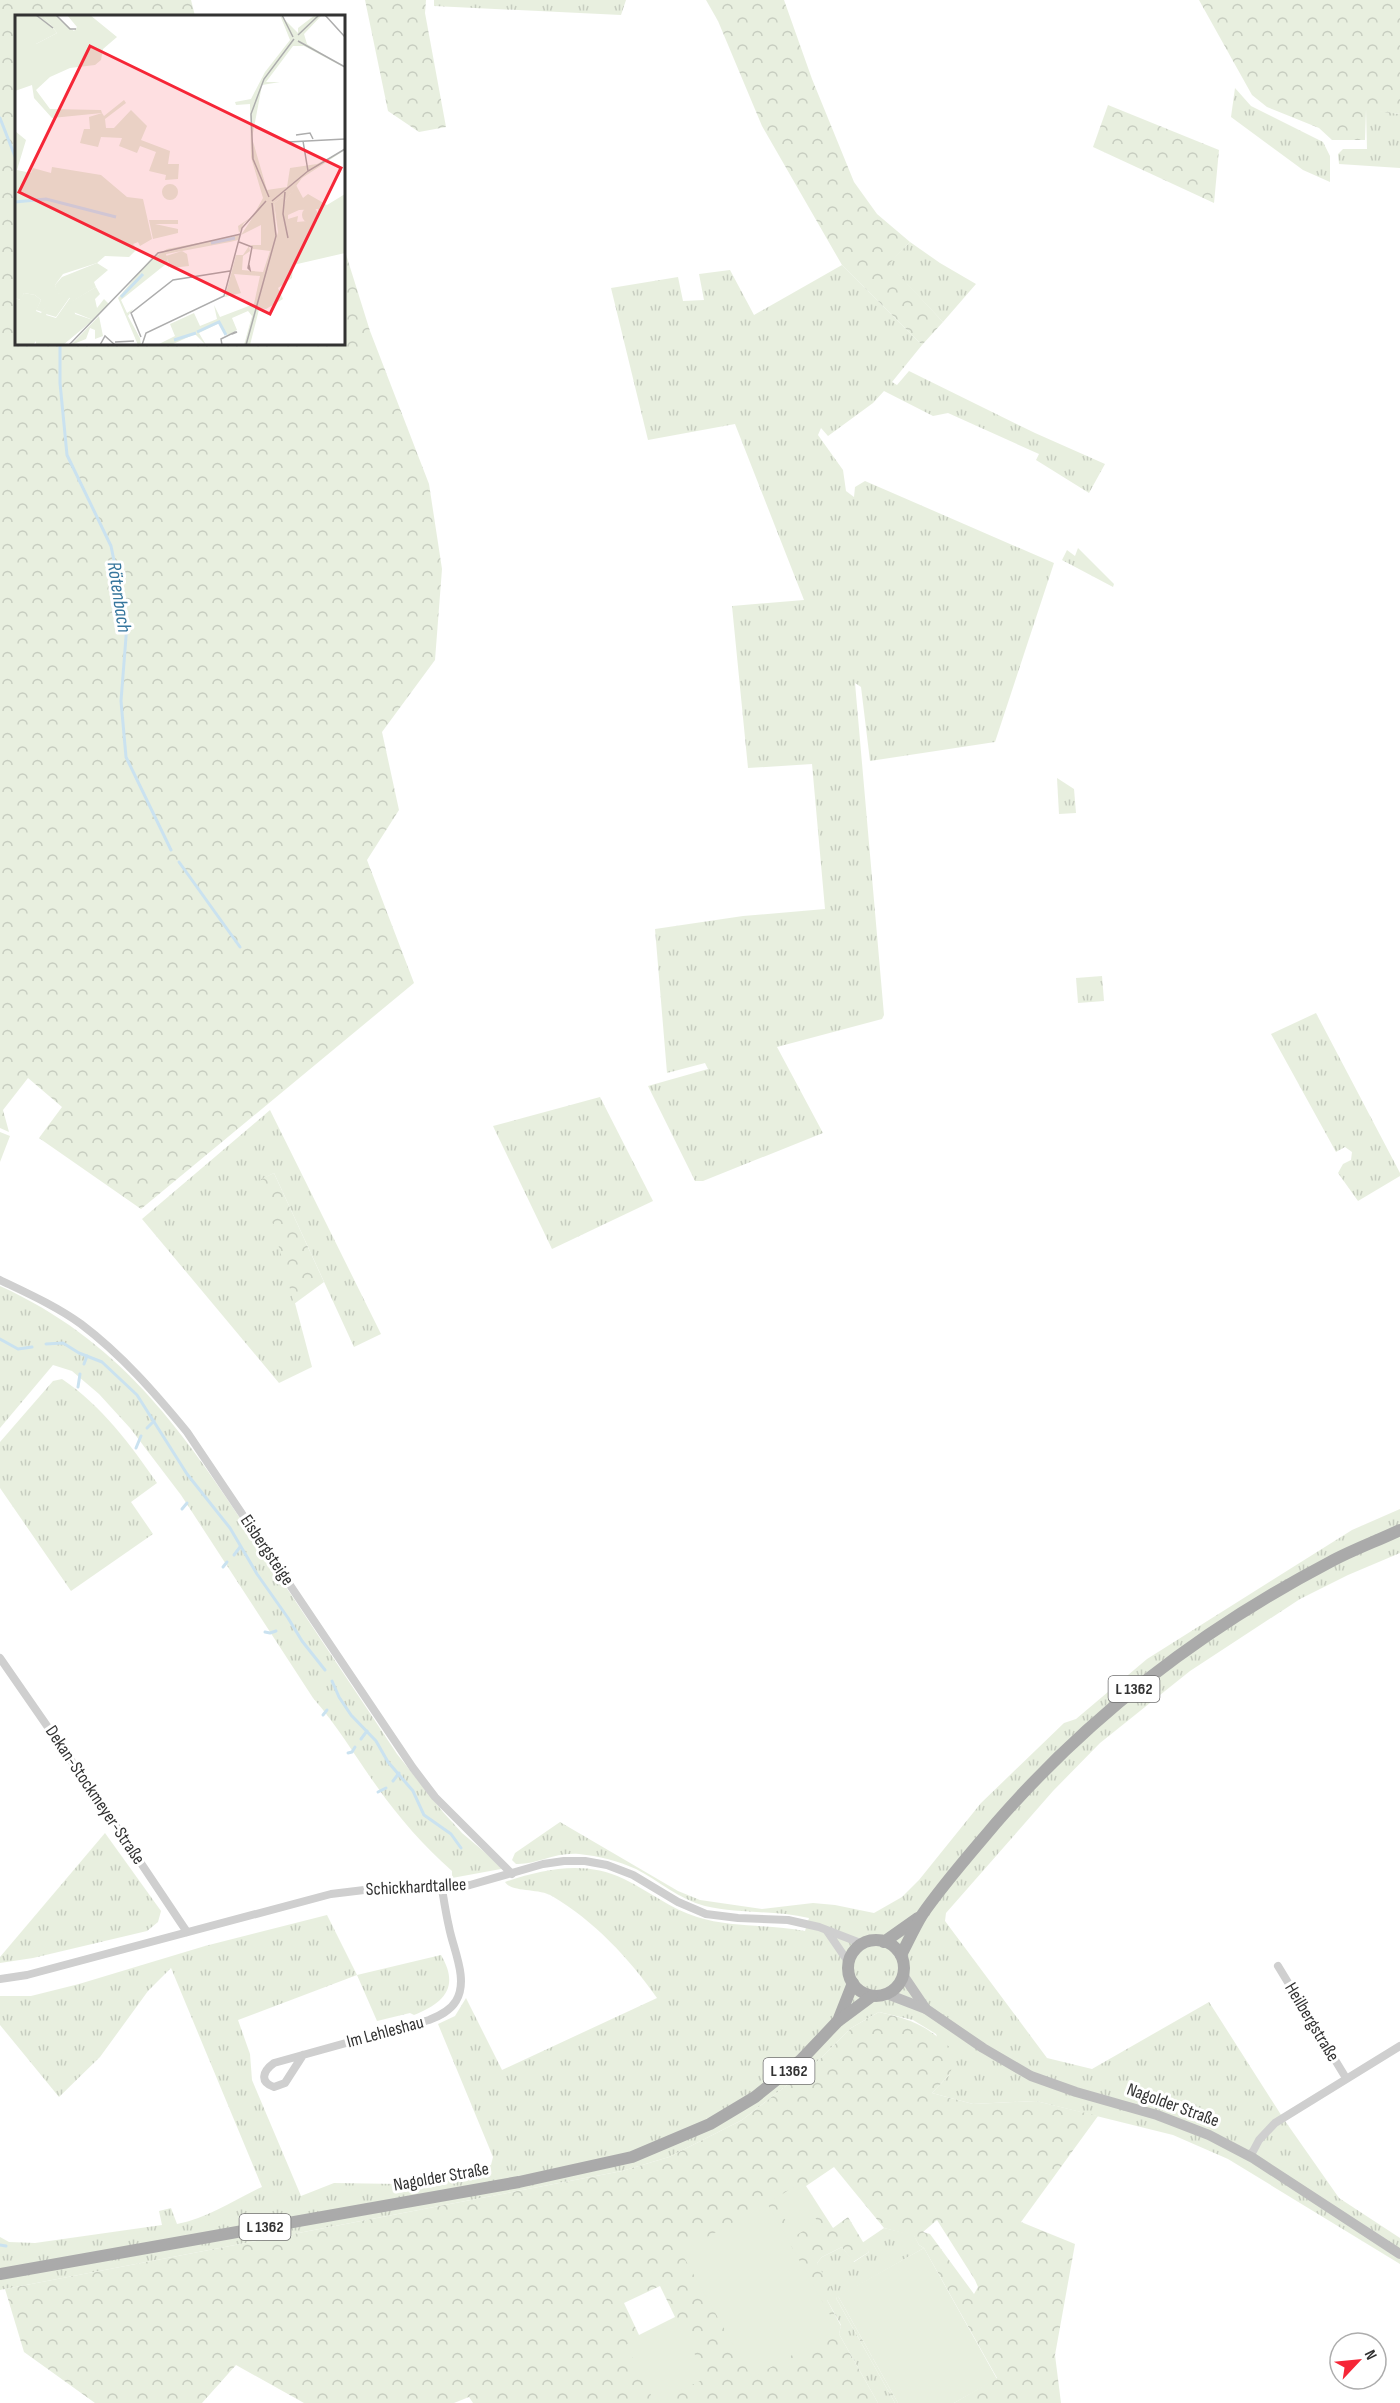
<svg xmlns="http://www.w3.org/2000/svg" width="1400" height="2403" font-family="'Sofia Sans Condensed',sans-serif">
  <style>
    .grass { fill: url(#grass-tufts) }
    .forest { fill: url(#forest-crowns); fill-rule: evenodd }
    .pitch { fill: #e8efdf }
    .lines { fill: none; stroke-linecap: round; stroke-linejoin: round }
    .stream { stroke: #cae2f0; stroke-width: 3 }
    .street { stroke: #cfcfcf; stroke-width: 8 }
    .secondary { stroke: #bcbcbc; stroke-width: 10 }
    .primary { stroke: #aaa; stroke-width: 12 }
    .labels { text-anchor: middle; dominant-baseline: central; stroke-width: 6; stroke-linejoin: round; paint-order: stroke }
    .shield { fill: #fff; stroke: #707070; stroke-width: 1.5 }
    .shield-label { font-size: 16px; font-weight: bold; fill: #323232 }
    .street-label { font-size: 18px; fill: #323232; stroke: #fff }
    .water-label { font-size: 20px; font-style: italic; fill: #36769d; stroke: #fff }
    .inset-river { fill: none; stroke: #cae2f0; stroke-width: 3 }
    .inset-road { fill: none; stroke: #adadad; stroke-width: 1.5 }
    .view { fill: #f62637; fill-opacity: 0.15; stroke: #f62637; stroke-width: 3 }
    .inset-edge { fill: none; stroke: #323232; stroke-width: 3 }
  </style>
  <defs>
    <pattern id="grass-tufts" width="24" height="20" patternUnits="userSpaceOnUse" patternTransform="scale(1.5)"><rect width="24" height="20" fill="#e8efdf"/><path d="M3 7l-1-3M5 7V3M7 7l1-3M15 17l-1-3M17 17v-4M19 17l1-3" fill="none" stroke="#c7cdc0"/></pattern>
    <pattern id="forest-crowns" width="20" height="18" patternUnits="userSpaceOnUse" patternTransform="scale(1.5)"><rect width="20" height="18" fill="#e8efdf"/><path d="M2 6a3 3 0 1 1 6 0M12 15a3 3 0 1 1 6 0" fill="none" stroke="#c7cdc0"/></pattern>
  </defs>
  <rect width="100%" height="100%" fill="#fff"/>
  <g class="grass">
    <polygon points="434,0 626,0 621,15 434,6"/>
    <polygon points="1235,88 1251,106 1323,142 1330,156 1330,182 1303,170 1231,117"/>
    <polygon points="1366,109 1400,114 1400,168 1339,164 1338,154 1343,149 1367,149"/>
    <polygon points="910,242 940,263 976,284 943,322 888,264"/>
    <polygon points="842,265 922,345 892,382 897,385 909,371 1035,433 1105,464 1089,493 1036,460 1039,454 948,413 933,416 884,391 873,403 828,436 821,428 818,435 843,470 846,491 854,497 855,487 865,481 1054,563 995,742 870,761 861,687 855,683 884,1015 882,1019 777,1047 823,1133 703,1181 695,1181 648,1086 708,1069 705,1063 667,1073 655,929 743,916 825,909 812,764 748,768 732,606 804,600 735,424 648,440 611,288 678,277 683,301 704,300 699,274 730,270 754,315"/>
    <polygon points="1078,548 1114,584 1113,587 1062,560 1067,550 1075,556"/>
    <polygon points="1057,778 1074,789 1076,813 1059,814"/>
    <polygon points="1102,976 1104,1001 1078,1003 1076,978"/>
    <polygon points="1316,1013 1400,1173 1400,1176 1358,1201 1338,1173 1343,1164 1351,1160 1352,1152 1345,1147 1336,1152 1271,1034"/>
    <polygon points="600,1097 653,1201 552,1249 493,1126"/>
    <polygon points="270,1110 381,1334 354,1347 274,1173 262,1179 312,1367 279,1383 142,1219"/>
    <path d="M0 1286C130 1345 190 1443 266 1557 310 1623 354 1689 397 1754L443 1812 462 1833 501 1866V1869L452 1878V1871C424 1846 399 1818 378 1788 356 1758 338 1726 313 1698L181 1495 130 1428 99 1394 72 1371 53 1365 0 1428Z"/>
    <path d="M62 1379C102 1406 130 1444 157 1483L131 1502 153 1534 71 1591 0 1488V1442L53 1381Z"/>
    <path d="M1400 1509V1553L1348 1575 1300 1599 1190 1671 1100 1743 1053 1791 946 1913 945 1921 1047 2058 1092 2069 1209 2002 1283 2118 1339 2198 1400 2238V2264L1228 2159 1173 2135 1036 2101 973 2104 932 2093 950 2074 936 2034 913 2020 879 2012 851 2028 818 2061 742 2120 669 2157 622 2171 0 2290V2237L9 2242 35 2243 162 2225 159 2211 171 2208 177 2224C209 2218 233 2200 262 2187L171 1968 148 1991 100 2057 59 2097 0 2025V1996H31L79 1984 205 1946 327 1915 357 1975 441 1955C460 1987 444 2003 414 2015L410 2013 377 2021 357 1975 238 2020 250 2054 252 2080 301 2196 334 2183 400 2184 491 2165 493 2157 438 2024 455 2016 466 1998 502 2070 657 1998C630 1959 593 1920 552 1896 538 1888 512 1893 505 1882 544 1869 585 1860 624 1879 649 1891 671 1909 697 1917 732 1928 769 1924 805 1931L809 1918C775 1910 739 1914 705 1906 679 1899 659 1881 636 1869 618 1861 599 1856 579 1854 554 1852 536 1865 516 1864L512 1860 515 1853 560 1822 678 1891 700 1900 762 1909 813 1903 835 1905 874 1913 902 1897 919 1880 981 1803 1064 1723 1076 1719 1147 1659 1352 1530Z"/>
    <polygon points="105,1833 161,1911 158,1922 147,1931 33,1958 0,1963 0,1957"/>
    <polygon points="884,2228 914,2235 919,2245 924,2248 836,2298 895,2403 878,2403 839,2334 841,2325 827,2300 817,2263 822,2257 842,2247 854,2262 869,2252 862,2243"/>
  </g>
  <g class="forest">
    <polygon points="0,0 191,0 195,16 16,16 16,344 344,344 344,248 370,331 429,484 442,569 435,660 382,732 399,810 367,860 414,983 141,1209 39,1138 62,1107 28,1078 3,1110 9,1132 0,1128"/>
    <polygon points="365,0 426,0 425,13 446,127 419,132 388,111"/>
    <polygon points="706,0 784,0 812,79 854,182 877,214 910,242 889,264 943,322 922,345 842,265 762,126 718,21"/>
    <polygon points="1199,0 1400,0 1400,114 1366,110 1365,140 1332,140 1319,128 1267,107 1252,95"/>
    <polygon points="1108,105 1219,150 1214,203 1093,147"/>
    <polygon points="274,1173 324,1282 294,1304 261,1179"/>
    <path d="M879 2012C917 2021 927 2026 956 2053L950 2074 932 2093 973 2104 1036 2101 1098 2116 1021 2222 1075 2244 1055 2355 1061 2403H954L997 2378 924 2248 919 2245 914 2236 884 2228 834 2167 806 2186 833 2228 848 2217 869 2252 853 2262 842 2247 822 2257 817 2263 834 2294 827 2300 841 2326 839 2334 878 2403H473L469 2397 454 2403H304L236 2365 202 2403H95L24 2352 5 2289 622 2171 669 2157 742 2120 818 2061 851 2028ZM937 2220 975 2280 978 2287 974 2294 930 2234 923 2232ZM660 2286 675 2317 639 2335 624 2303Z"/>
    <polygon points="838,2296 898,2403 895,2403 836,2298"/>
  </g>
  <g class="pitch">
    <polygon points="0,1132 10,1136 0,1162"/>
    <polygon points="795,2186 818,2222 795,2236 773,2200"/>
    <polygon points="767,2203 838,2329 752,2378 681,2252"/>
    <polygon points="924,2248 997,2379 954,2403 898,2403 838,2296"/>
    <polygon points="678,2319 706,2378 655,2403 626,2345"/>
  </g>
  <g class="lines">
    <g class="stream">
      <polyline points="0,118 16,159"/>
      <polyline points="60,344 60,383 67,455 111,546 127,624 121,701 126,757 171,850"/>
      <polyline points="179,862 240,947"/>
      <polyline points="0,1339 18,1349 32,1347"/>
      <polyline points="46,1344 63,1343 79,1353 102,1362 137,1395 187,1474 230,1528 257,1574 288,1618 302,1641 325,1670"/>
      <polyline points="84,1364 87,1356"/>
      <polyline points="78,1387 80,1374"/>
      <polyline points="147,1428 154,1421"/>
      <polyline points="136,1448 141,1436"/>
      <polyline points="182,1509 187,1503"/>
      <polyline points="234,1555 240,1547"/>
      <polyline points="223,1567 227,1562"/>
      <polyline points="265,1632 270,1633 276,1631"/>
      <polyline points="332,1681 339,1697 351,1715 376,1741 388,1762 413,1791 424,1815 451,1834 461,1848"/>
      <polyline points="323,1715 327,1710"/>
      <polyline points="361,1739 367,1731"/>
      <polyline points="348,1753 352,1752 355,1747"/>
      <polyline points="393,1781 399,1773"/>
      <polyline points="378,1792 386,1788"/>
      <polyline points="0,2245 6,2246"/>
    </g>
    <g class="street">
      <path d="M0 1280C27 1293 56 1306 81 1324 122 1355 155 1393 187 1432L413 1768 435 1797 512 1874"/>
      <polyline points="0,1658 104,1808 187,1932"/>
      <polyline points="827,1931 849,1963"/>
      <polyline points="1278,1966 1346,2078"/>
      <polyline points="0,1979 27,1975 331,1894 389,1887 442,1889 470,1885 543,1864 564,1861 585,1861 607,1865 633,1875 678,1902 706,1914 738,1918 788,1920 819,1927 863,1944"/>
      <path d="M303 2055 285 2083 274 2087C259 2082 263 2071 274 2063L429 2020C439 2016 450 2011 456 2001 469 1980 453 1949 449 1927 446 1914 444 1901 442 1889"/>
      <polyline points="1250,2157 1259,2140 1275,2123 1400,2046"/>
    </g>
    <g class="secondary">
      <polyline points="903,1975 926,2009"/>
      <polyline points="887,1994 926,2009 983,2048 1031,2076 1076,2092 1157,2115 1209,2135 1253,2158 1400,2254"/>
    </g>
    <g class="primary">
      <circle cx="876" cy="1968" r="28"/>
      <polyline points="884,1942 918,1918"/>
      <path d="M901 1955C908 1942 914 1928 922 1915 944 1883 971 1853 996 1823 1090 1715 1202 1629 1330 1562 1352 1550 1377 1541 1400 1530"/>
      <polyline points="838,2021 853,1983"/>
      <polyline points="0,2274 519,2182 632,2157 710,2124 755,2097 801,2060 837,2022 872,1996"/>
    </g>
  </g>
  <g class="labels">
    <g class="shield">
      <rect x="1108.5" y="1676" width="51" height="26" rx="4.5"/>
      <rect x="763.5" y="2058" width="51" height="26" rx="4.5"/>
      <rect x="239.5" y="2214" width="51" height="26" rx="4.5"/>
    </g>
    <g class="shield-label">
      <text x="1134" y="1689">L 1362</text>
      <text x="789" y="2071">L 1362</text>
      <text x="265" y="2227">L 1362</text>
    </g>
    <g class="street-label">
      <text transform="translate(267 1550) rotate(56)">Eisbergsteige</text>
      <text transform="translate(95 1795) rotate(56)">Dekan-Stockmeyer-Straße</text>
      <text transform="translate(416 1887) rotate(-3)">Schickhardtallee</text>
      <text transform="translate(1312 2022) rotate(59)">Heilbergstraße</text>
      <text transform="translate(385 2032) rotate(-15)">Im Lehleshau</text>
      <text transform="translate(1173 2105) rotate(20)">Nagolder Straße</text>
      <text transform="translate(441 2177) rotate(-10)">Nagolder Straße</text>
    </g>
    <g class="water-label">
      <text transform="translate(119 597) rotate(81)">Rötenbach</text>
    </g>
  </g>
  <g transform="translate(15 15)">
    <rect width="330" height="330" fill="#fff"/>
    <path d="M0 0H28L42 18 21 29H0ZM265 0 283 18V13L300 0H307L289 19 292 29 330 53 289 31H278L251 67H265L247 70 237 123 252 175 272 172 275 153 302 149 330 135 287 163 270 186 267 182 259 188 262 223 235 330H229L237 301 233 296 217 303 222 315 215 319 210 320 204 308 184 318 191 330 180 319 156 330H142L160 321 155 309 179 298 185 311 202 304 199 290 205 302 239 289 245 261 219 259 226 278 210 282 221 240H228L234 231 235 236 228 241 227 255 248 257 255 236 238 234 236 230H246V210L226 220 246 190 239 201 229 208 224 218 223 211 238 201 248 183 236 142 235 89 221 90 220 87 236 84 250 57 275 25ZM109 85 111 88 90 104 91 113H99L116 95 132 111 126 125 155 136 153 149H164L163 164 150 165 151 160 134 156 141 137 125 131 122 138 104 131 107 123 86 122 83 132 65 128 69 114H75L74 102 87 98 89 101ZM147 177a8 8 0 1 1 16 0a8 8 0 1 1-16 0ZM134 205H163V209H140L163 214V218L138 224ZM225 220 223 225 215 227 151 239 154 253 151 249 106 285 112 298 118 294 113 301 125 323 126 330H123L103 283 134 246 152 234ZM167 236 172 239 174 251 156 253 151 241ZM82 248 93 255 79 267 81 272 58 286 60 299 78 305 48 330H21V326L18 330H0V283L5 285 9 278 20 280 26 285 21 296 26 298 31 291 35 293 31 300 41 303 55 283 42 278 40 270 47 262Z" fill="#e8efdf"/>
    <path d="M28 0H40L59 16 62 12 52 0H75L102 22 88 34 86 45 80 50 55 53 35 62 21 75 35 94 86 95 87 98 37 103 19 83 17 70 0 76V29H21L42 18ZM0 116 11 125 2 155 16 158 18 153 36 158 37 152 86 160 112 182 128 184 137 224 125 231 123 227 118 229 122 234 114 242 90 241 82 248 48 259 40 270 43 278 55 282 41 302 31 299 34 293 31 292 27 297 21 295 26 285 20 280 9 278 6 285 0 283ZM281 170 288 183 293 179 312 190 330 179V238L278 250 277 263 263 273 268 284 251 294 243 293 263 217 259 188 267 182 270 186ZM303 194V205L282 207 283 201 273 204V200L284 195ZM81 272 85 279 80 284 82 293 89 284 94 289 78 305 51 294 57 286ZM84 301 88 321 80 324V315L75 313 71 324 56 330Z" fill="#e8efdf" fill-rule="evenodd"/>
    <path d="M287 200a8 8 0 1 1 16 0a8 8 0 1 1-16 0ZM273 205H278L276 209 290 208 291 220 274 221Z" fill="#e8efdf"/>
    <path class="inset-river" d="M0 187 31 184 101 202M196 228 220 223M106 282 128 259M182 317 204 307 211 320M159 325 181 318"/>
    <path class="inset-road" d="M21 0 38 13M41 0 55 14H61M267 0 278 22M310 0 330 22M283 20 304 0M283 26 330 52M281 120 295 118 298 124M288 126 293 156M273 127 330 124M270 177 268 199 273 223M254 182 238 144 236 99 249 64 279 24M257 186 293 156 330 134M224 227 237 232 233 253 235 255 234 250M126 322 116 298 158 265 215 256M100 327 119 326M54 330 143 238 226 219M85 330 90 321 100 330M127 330 131 318 209 281 227 213 251 186M207 330 206 324 220 317H222L217 319M231 330 261 221 257 188"/>
    <path class="view" d="M75 31 326 153 255 299 4 177Z"/>
    <rect width="330" height="330" class="inset-edge"/>
  </g>
  <g transform="translate(1358 2361) rotate(64)"><circle r="28" fill="#ffffff" stroke="#adadad" stroke-width="1.5"/>
  <path d="M0-4.5L10 22L0 15L-10 22Z" fill="#f62637"/>
  <text y="-9" font-size="16" font-weight="bold" text-anchor="middle" fill="#323232">N</text>
  </g>
</svg>
